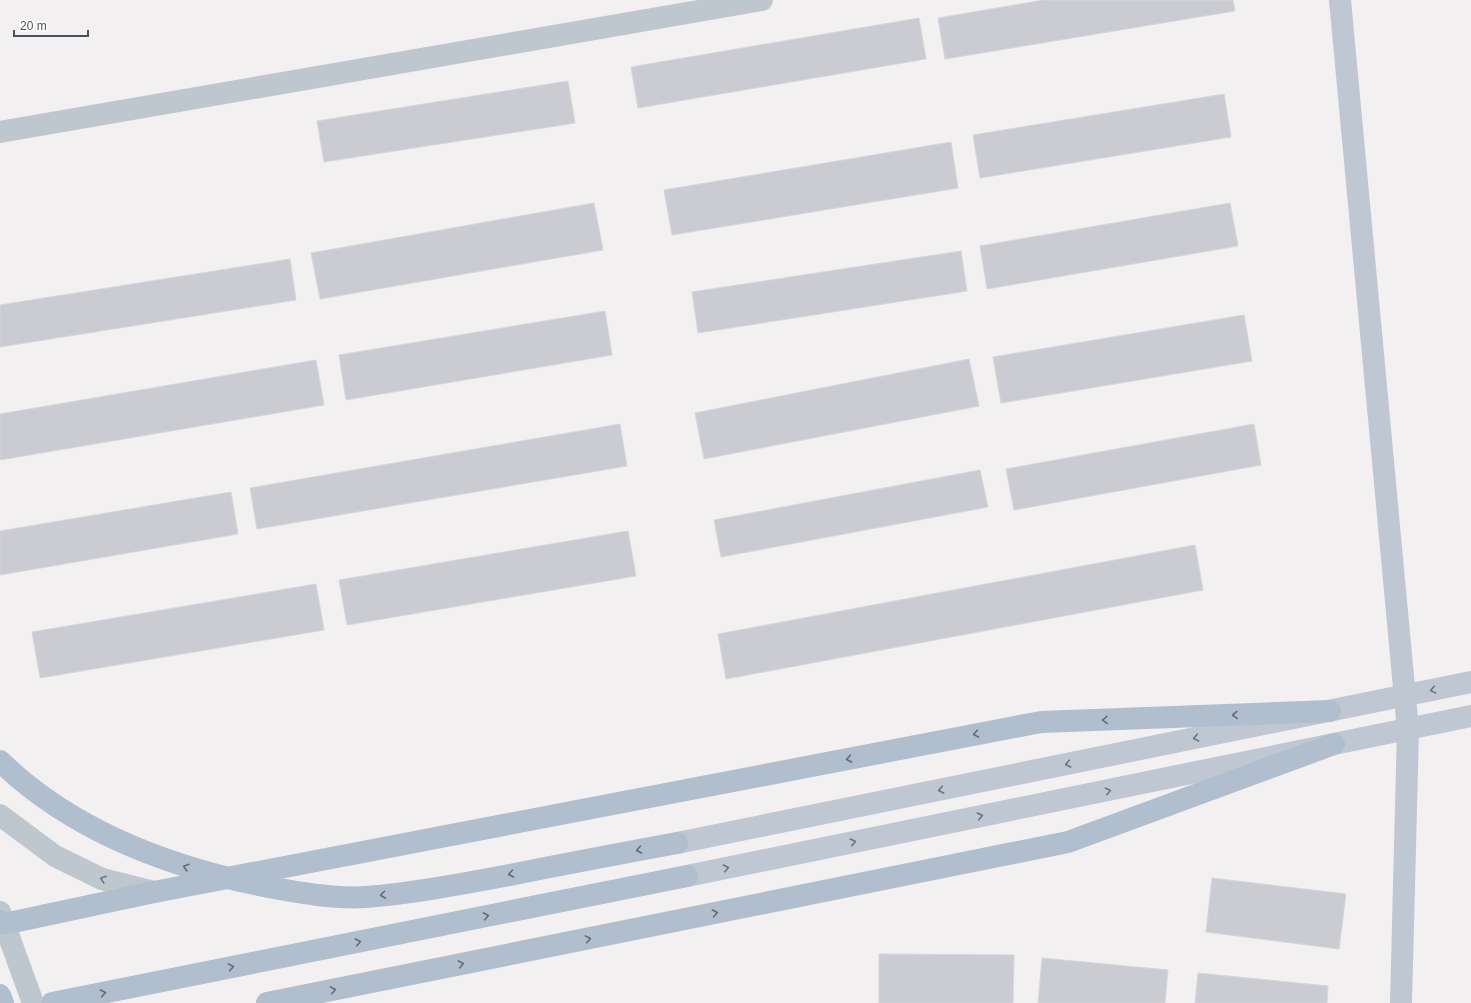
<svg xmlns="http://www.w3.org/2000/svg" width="1471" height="1003" font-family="Arial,sans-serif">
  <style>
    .building { fill: #caccd2; stroke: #d4d6db }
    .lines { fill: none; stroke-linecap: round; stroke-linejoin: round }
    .street { stroke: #bfc7ce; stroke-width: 22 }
    .secondary { stroke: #bfc7d2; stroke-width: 22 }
    .primary { stroke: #b1becd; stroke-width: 22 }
    .primary-bridge { stroke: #b1becd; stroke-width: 22 }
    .oneway { stroke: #6c757f }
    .oneway2 { stroke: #636d78 }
    .oneway3 { stroke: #6c757e }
  </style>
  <rect width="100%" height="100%" fill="#f2f0f0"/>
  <g class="building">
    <polygon points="1044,0 1233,0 1235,11 945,59 938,18"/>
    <polygon points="919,18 926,59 638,108 631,67"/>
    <polygon points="568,81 575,123 324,162 317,121"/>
    <polygon points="1224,94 1231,137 980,178 973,135"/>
    <polygon points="951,142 958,188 672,235 664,190"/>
    <polygon points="594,203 603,250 320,299 311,253"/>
    <polygon points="1230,203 1238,246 987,289 980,246"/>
    <polygon points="961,251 967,291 698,333 692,292"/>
    <polygon points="290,259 296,300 0,347 0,305"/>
    <polygon points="605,311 612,355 346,400 339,355"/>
    <polygon points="1244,315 1252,361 1001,403 993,357"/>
    <polygon points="969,359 979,406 704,459 695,413"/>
    <polygon points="316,360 324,405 0,460 0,414"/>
    <polygon points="620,424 627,466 257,529 250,488"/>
    <polygon points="1254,424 1261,465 1014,510 1006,469"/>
    <polygon points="980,470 988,507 721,557 714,520"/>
    <polygon points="231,492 238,534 0,575 0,531"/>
    <polygon points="628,531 636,576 347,625 339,580"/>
    <polygon points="1195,545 1203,590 726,679 718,634"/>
    <polygon points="316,584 324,630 40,678 32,632"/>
    <polygon points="1212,878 1346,894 1339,949 1206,932"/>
    <polygon points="879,954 1014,955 1013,1003 879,1003"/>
    <polygon points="1042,958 1168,970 1165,1003 1038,1003"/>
    <polygon points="1198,973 1328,986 1327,1003 1195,1003"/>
  </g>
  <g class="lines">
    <g class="street">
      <polyline points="0,132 762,0"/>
      <polyline points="0,815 55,856 102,879 154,892"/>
      <polyline points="0,912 33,1003"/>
    </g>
    <g class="secondary">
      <polyline points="1340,0 1408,730 1401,1003"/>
      <polyline points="677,843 1471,682"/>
      <polyline points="687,876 1471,716"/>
    </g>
    <g class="primary">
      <polyline points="0,921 4,924 154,892 1041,722 1330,711"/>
      <polyline points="0,995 3,1003"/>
      <polyline points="52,1003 687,876"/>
      <polyline points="267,1003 1068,842 1334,744"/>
    </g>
    <path class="primary-bridge" d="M0 761C72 831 172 868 269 887 301 893 334 899 366 897 416 893 466 883 515 874 569 863 623 853 677 843"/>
  </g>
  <defs><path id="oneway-chevron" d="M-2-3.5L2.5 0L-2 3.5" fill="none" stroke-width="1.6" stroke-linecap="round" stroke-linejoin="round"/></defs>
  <g class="oneway">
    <use href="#oneway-chevron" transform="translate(1433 690) rotate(168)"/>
    <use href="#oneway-chevron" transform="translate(1196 738) rotate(169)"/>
    <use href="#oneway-chevron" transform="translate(1068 764) rotate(169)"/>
    <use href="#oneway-chevron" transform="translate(941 790) rotate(169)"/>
    <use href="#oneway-chevron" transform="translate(1108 791) rotate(-12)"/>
    <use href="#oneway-chevron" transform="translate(980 816) rotate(-12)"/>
    <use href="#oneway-chevron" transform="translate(853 842) rotate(-12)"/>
    <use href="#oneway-chevron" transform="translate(726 868) rotate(-12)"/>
  </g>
  <g class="oneway2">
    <use href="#oneway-chevron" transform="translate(1235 715) rotate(178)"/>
    <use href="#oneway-chevron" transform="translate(1105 720) rotate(178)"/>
    <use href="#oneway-chevron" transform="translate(976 734) rotate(169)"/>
    <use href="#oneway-chevron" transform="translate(849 759) rotate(169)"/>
    <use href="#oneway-chevron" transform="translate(639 850) rotate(169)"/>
    <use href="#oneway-chevron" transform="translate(186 867) rotate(-163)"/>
    <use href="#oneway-chevron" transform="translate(511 874) rotate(169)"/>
    <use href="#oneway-chevron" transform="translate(383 895) rotate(173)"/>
    <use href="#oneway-chevron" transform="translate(715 913) rotate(-11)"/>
    <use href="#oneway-chevron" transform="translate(486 916) rotate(-11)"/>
    <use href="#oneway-chevron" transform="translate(588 939) rotate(-11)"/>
    <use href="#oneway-chevron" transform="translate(358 942) rotate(-11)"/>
    <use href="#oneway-chevron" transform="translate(461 964) rotate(-11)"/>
    <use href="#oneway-chevron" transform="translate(231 967) rotate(-11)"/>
    <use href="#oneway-chevron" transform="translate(333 990) rotate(-11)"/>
    <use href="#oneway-chevron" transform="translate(103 993) rotate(-11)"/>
  </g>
  <use class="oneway3" href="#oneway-chevron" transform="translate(103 879) rotate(-161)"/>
  <path d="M14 30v6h74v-6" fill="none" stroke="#49525c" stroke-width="2"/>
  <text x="20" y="30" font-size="12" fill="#49525c" stroke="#ffffff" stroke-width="3" paint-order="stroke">20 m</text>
</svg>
